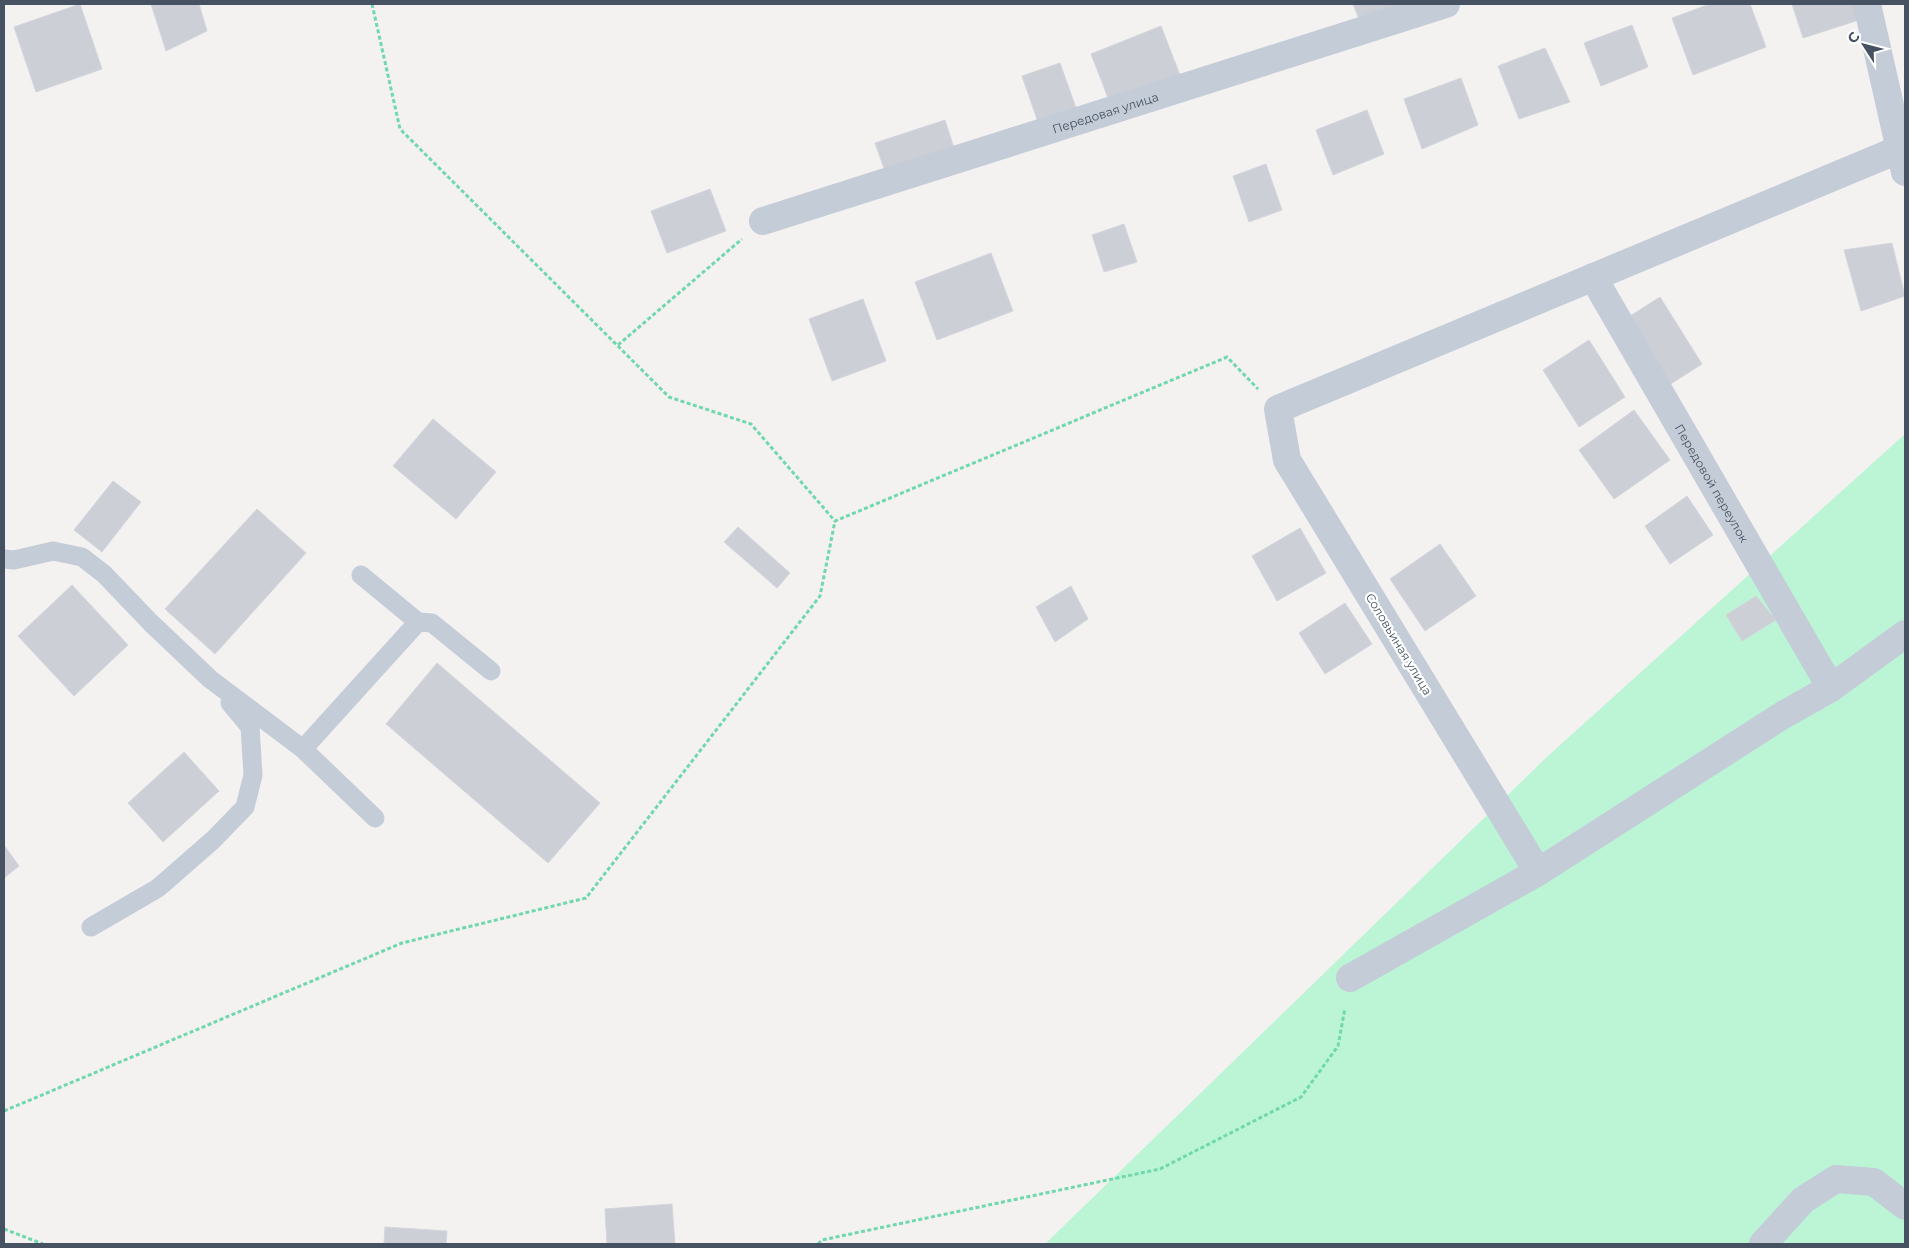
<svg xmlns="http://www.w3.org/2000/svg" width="1909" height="1248" font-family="Montserrat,sans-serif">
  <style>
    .green { fill: #bbf5d6 }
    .building { fill: #cdcfd7; stroke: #d4d6dd }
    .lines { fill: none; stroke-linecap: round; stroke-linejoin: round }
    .path { stroke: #6fd8ac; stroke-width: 3; stroke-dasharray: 4 2.5; stroke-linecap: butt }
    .service { stroke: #c3ccd7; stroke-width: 19 }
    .minor { stroke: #c3ccd7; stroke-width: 28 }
    .labels { text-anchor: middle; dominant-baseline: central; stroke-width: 4.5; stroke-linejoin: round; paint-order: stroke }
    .street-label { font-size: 12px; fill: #465261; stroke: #fff }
  </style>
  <rect width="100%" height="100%" fill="#f4f1f1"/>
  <polygon class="green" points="1905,434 1905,1244 1045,1244 1549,755"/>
  <g class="building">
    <polygon points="80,4 102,69 36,92 14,27"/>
    <polygon points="151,4 199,4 207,31 166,51"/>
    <polygon points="1353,4 1414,4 1361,24"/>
    <polygon points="1710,4 1750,4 1766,47 1693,75 1672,18"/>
    <polygon points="1792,4 1857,4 1862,19 1803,38"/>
    <polygon points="1632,25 1648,67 1601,86 1584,43"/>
    <polygon points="1161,26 1180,75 1110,103 1091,54"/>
    <polygon points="1545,48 1570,102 1519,119 1498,66"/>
    <polygon points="1060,63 1076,108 1038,122 1022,76"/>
    <polygon points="1461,78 1478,125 1422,149 1404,99"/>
    <polygon points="1367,110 1384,154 1333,175 1316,130"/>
    <polygon points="945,120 955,151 886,174 875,143"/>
    <polygon points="1266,164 1282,210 1249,222 1233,176"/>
    <polygon points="710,189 726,231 667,253 651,211"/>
    <polygon points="1124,224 1137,262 1104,272 1092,235"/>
    <polygon points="1892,243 1905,296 1861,311 1844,250"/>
    <polygon points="991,253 1013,311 937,340 915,282"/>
    <polygon points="1660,297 1702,364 1669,385 1627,318"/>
    <polygon points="863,299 886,361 832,381 809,319"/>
    <polygon points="1589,340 1625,397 1579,427 1543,370"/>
    <polygon points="1634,410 1670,460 1614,499 1579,450"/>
    <polygon points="433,419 496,472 456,519 393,466"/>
    <polygon points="113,481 141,502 102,552 74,530"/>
    <polygon points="1687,496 1713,535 1670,564 1645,526"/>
    <polygon points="257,509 306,553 215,654 165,609"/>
    <polygon points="738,527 790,573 777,588 724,542"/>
    <polygon points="1300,528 1326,573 1277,601 1252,556"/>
    <polygon points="1440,544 1476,596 1425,631 1390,579"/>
    <polygon points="72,585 128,645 74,696 18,636"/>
    <polygon points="1071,586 1088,619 1055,642 1036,607"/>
    <polygon points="1756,596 1776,620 1742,641 1726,615"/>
    <polygon points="1345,603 1372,644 1325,674 1299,633"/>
    <polygon points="437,663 600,803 548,863 386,724"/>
    <polygon points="184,752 219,791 163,842 128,803"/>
    <polygon points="4,845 19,866 4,878"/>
    <polygon points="672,1204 675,1244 607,1244 605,1209"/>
    <polygon points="385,1227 447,1231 446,1244 384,1244"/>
  </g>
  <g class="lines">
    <g class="path">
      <polyline points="372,4 400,129 669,397 751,424 835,521 1227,357 1258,389"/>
      <polyline points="618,345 742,239"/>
      <polyline points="4,1111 402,943 586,898 820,596 835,521"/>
      <polyline points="4,1229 43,1244"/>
      <polyline points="818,1244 822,1240 1160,1169 1301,1097 1338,1046 1345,1008"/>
    </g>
    <g class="service">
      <polyline points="4,559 14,560 53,551 82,557 104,574 151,623 210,679 303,749 418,622 361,575"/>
      <polyline points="418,622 432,623 491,671"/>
      <polyline points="303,749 375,818"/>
      <polyline points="91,927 158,888 213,840 245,807 253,775 250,727 230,703"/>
    </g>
    <g class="minor">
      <polyline points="1867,4 1905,172"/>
      <path id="s1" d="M763 221 1446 4"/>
      <path id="s2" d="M1593 277 1831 688"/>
      <polyline points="1538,872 1287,460 1278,409 1900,149"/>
      <polyline points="1350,978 1538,872 1783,715 1831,688 1905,634"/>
      <polyline points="1763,1244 1803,1200 1836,1179 1874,1182 1905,1206"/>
    </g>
  </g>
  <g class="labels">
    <g class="street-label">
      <text stroke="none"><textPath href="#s1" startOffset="359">Передовая улица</textPath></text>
      <text stroke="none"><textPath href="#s2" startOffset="238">Передовой переулок</textPath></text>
      <text transform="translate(1399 644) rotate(59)">Соловьиная улица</text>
    </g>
  </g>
  <rect width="1909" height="1248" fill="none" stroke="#465261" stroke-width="10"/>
  <g transform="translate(1864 45) rotate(306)" stroke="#ffffff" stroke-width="4" paint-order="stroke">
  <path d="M0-4L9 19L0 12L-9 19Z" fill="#465261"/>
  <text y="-8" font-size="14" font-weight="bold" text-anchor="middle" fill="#465261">С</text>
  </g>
</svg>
